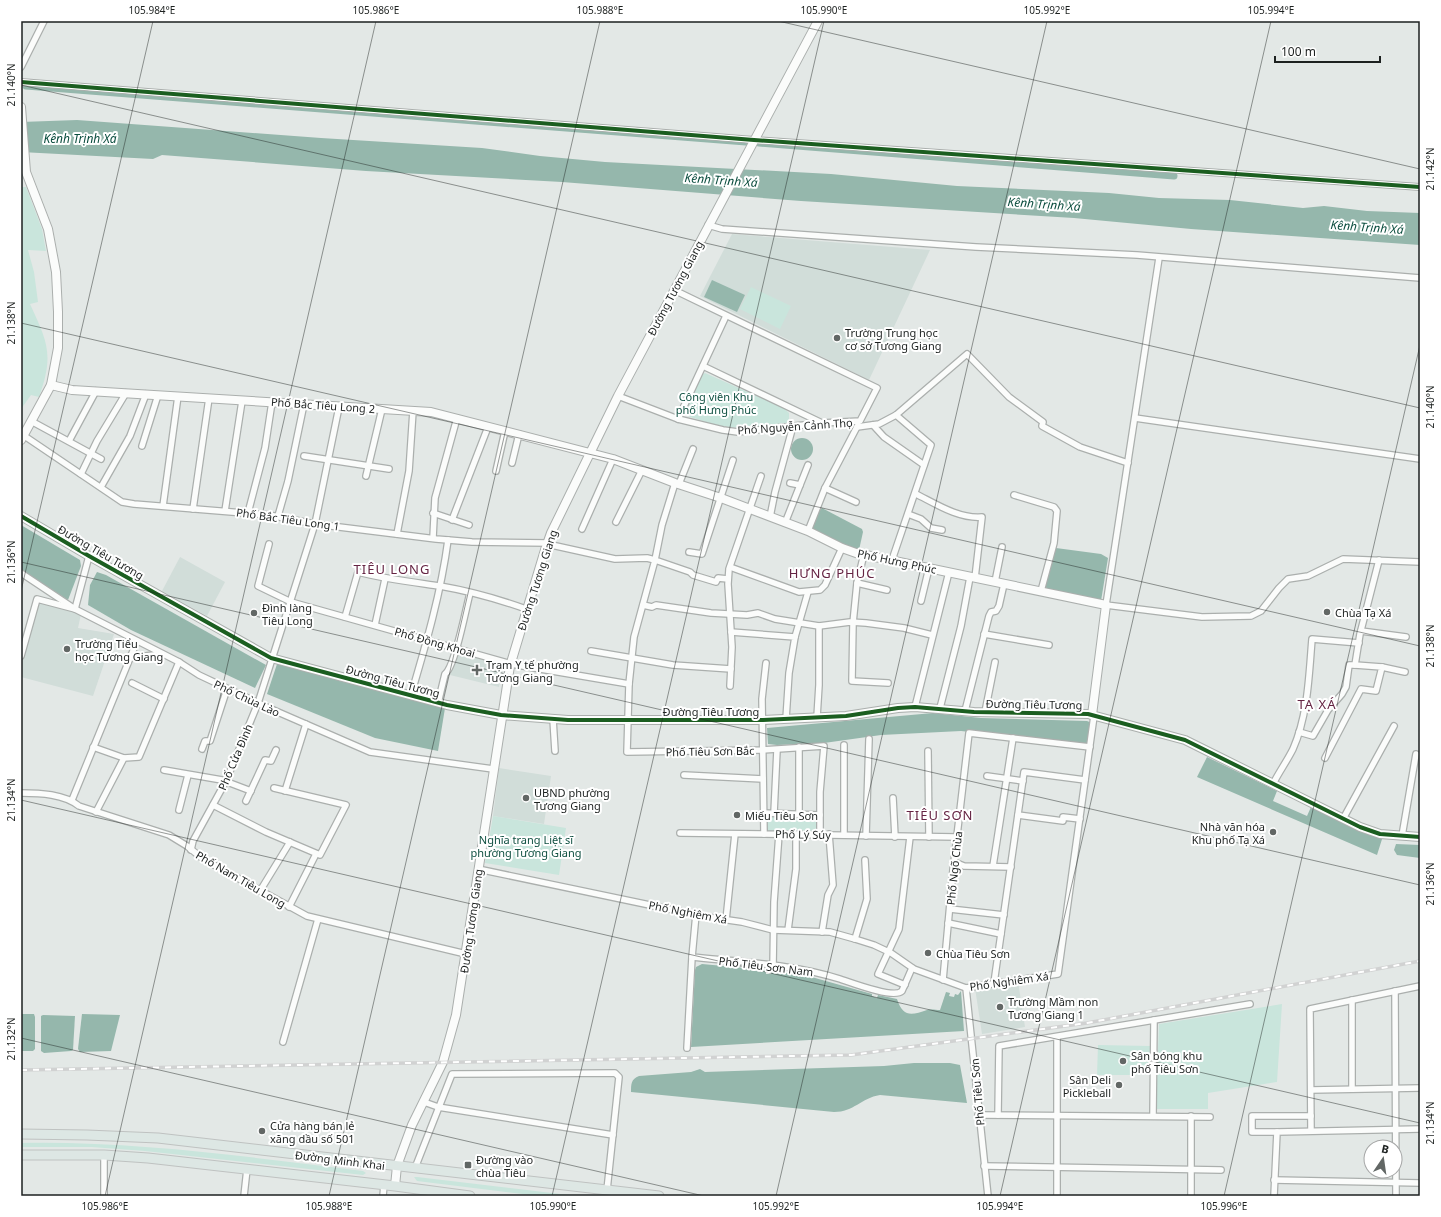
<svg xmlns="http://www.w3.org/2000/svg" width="1441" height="1217" font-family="'Noto Sans',sans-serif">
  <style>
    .built { fill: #d1ddd9 }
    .green { fill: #c9e5dc }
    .water { fill: #95b7ac }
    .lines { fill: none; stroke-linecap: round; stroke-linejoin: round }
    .canal { stroke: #95b7ac; stroke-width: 7 }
    .street-casing { stroke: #abafad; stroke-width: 8 }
    .secondary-casing { stroke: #abafad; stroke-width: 10 }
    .primary-casing { stroke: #bfc2c1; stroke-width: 11 }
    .street { stroke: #fbfcfb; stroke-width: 5.5 }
    .secondary { stroke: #fbfcfb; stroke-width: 8 }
    .primary { stroke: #dde7e4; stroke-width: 9 }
    .rail-casing { stroke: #d1d2d2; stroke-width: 3.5 }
    .rail { stroke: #fff; stroke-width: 2; stroke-dasharray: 6; stroke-linecap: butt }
    .cycleway-casing { stroke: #fff; stroke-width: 6 }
    .cycleway { stroke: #1b5e20; stroke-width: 4 }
    .ticks { fill: none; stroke: #1d2120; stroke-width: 1; stroke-opacity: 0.45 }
    .poi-dot { fill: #626765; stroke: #fff; stroke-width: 1.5 }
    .labels { text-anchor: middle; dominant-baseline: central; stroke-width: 4; stroke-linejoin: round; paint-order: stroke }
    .street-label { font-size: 11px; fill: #1d2120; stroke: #fff }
    .poi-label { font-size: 11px; fill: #1d2120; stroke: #fff; text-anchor: start }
    .park-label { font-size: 11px; fill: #0f5041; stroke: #fff }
    .water-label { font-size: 12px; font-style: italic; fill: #094c3d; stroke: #fff }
    .quarter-label { font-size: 13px; letter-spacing: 1px; fill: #652443; stroke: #fff }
    .neatline { fill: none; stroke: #1d2120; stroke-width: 1.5 }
    .ticks-label { font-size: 10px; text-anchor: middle; fill: #1d2120 }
  </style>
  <rect width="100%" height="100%" fill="#e3e8e6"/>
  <g class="built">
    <polygon points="732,234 930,250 869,380 700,296"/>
    <polygon points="180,557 225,582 207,616 162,591"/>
    <polygon points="38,602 81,614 78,628 114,634 93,696 21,677 21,663"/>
    <polygon points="457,649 503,663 499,687 450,675"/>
    <polygon points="499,768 551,776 544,824 493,816"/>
    <polygon points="1018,981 1025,1027 982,1034 975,988"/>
  </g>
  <g class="green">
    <path d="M21 187H26L42 229 46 251 28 250 34 272 38 302 30 304C48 343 54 355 39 397L31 395 21 409Z"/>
    <polygon points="751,287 791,306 780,329 740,309"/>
    <path d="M705 373 784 408 789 413V422L787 424C754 427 732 432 700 420 694 418 686 417 685 411L701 375Z"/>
    <polygon points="766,815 819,816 818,832 767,831"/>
    <polygon points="493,816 566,828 559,875 485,863"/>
    <polygon points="1282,1004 1277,1082 1208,1093 1208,1109 1157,1109 1156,1106 1159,1024"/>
    <polygon points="1098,1045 1150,1046 1149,1075 1097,1075"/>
    <path d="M21 1143C136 1141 249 1157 363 1171L366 1173 363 1175 145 1151 92 1147H21Z"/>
    <polygon points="414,1177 417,1177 577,1196 539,1196 417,1181"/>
  </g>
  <g class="water">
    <polygon points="77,120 321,138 482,148 540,156 605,162 831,174 957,186 1109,193 1159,198 1230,200 1303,208 1324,206 1367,211 1420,213 1420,245 1191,229 1074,218 801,201 562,182 366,171 162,155 153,159 21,152 21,122"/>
    <polygon points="712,280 745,295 737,312 704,297"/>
    <circle cx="802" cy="449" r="11"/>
    <polygon points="822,508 862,529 863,532 859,550 811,531 817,512"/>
    <polygon points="21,525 80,560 81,566 68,600 21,570"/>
    <polygon points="1056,548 1101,554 1108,558 1101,601 1048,589 1045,587 1046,582 1054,550"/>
    <polygon points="97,572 106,575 266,665 255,688 131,630 88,605 90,585"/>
    <polygon points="277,664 445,708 438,751 375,738 267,694"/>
    <polygon points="933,713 981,718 1087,721 1092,723 1087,745 961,731 881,735 824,743 777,745 768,744 767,728"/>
    <polygon points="1207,757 1277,791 1273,801 1307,816 1311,807 1383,836 1377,855 1197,777"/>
    <polygon points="1396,844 1420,845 1420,858 1397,855 1394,850"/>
    <path d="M702 964 766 970V974H771L772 971 808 976 872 994V996L877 998 878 995 897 999C903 1018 912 1015 927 1010 931 1009 936 1010 940 1010L946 992 950 993 949 996 954 997 955 994 958 995 961 991 964 1031 691 1047 695 970 696 967Z"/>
    <polygon points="21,1014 34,1014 35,1017 35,1049 33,1051 21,1051"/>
    <polygon points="82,1014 120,1015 111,1051 80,1052 78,1049"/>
    <polygon points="43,1015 75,1016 73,1050 71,1051 44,1053 41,1051 41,1016"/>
    <path d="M914 1063H950L960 1065 967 1103 880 1095C861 1098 854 1112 834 1112L631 1092C631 1084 631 1079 639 1076L691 1072 700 1069 705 1072 884 1066Z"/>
  </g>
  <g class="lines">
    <g class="canal">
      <polyline points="26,86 746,142"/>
      <polyline points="759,143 1174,176"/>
    </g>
    <defs>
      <g id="street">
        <polyline points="21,67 44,21"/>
        <polyline points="21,82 754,140 1420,187"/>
        <polyline points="708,225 722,229 976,247 1137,255 1420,278"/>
        <polyline points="1159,258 1106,605 1202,617 1251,616 1261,611 1279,588 1288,579 1308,576 1343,559 1420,562"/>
        <polyline points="703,366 822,423"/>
        <polyline points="618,396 678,419 723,430 738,432 822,423 860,421 877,388 674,290"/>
        <polyline points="1135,418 1420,459"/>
        <polyline points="678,419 726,316"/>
        <polyline points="31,421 101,459"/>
        <polyline points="873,425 884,437 924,465"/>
        <polyline points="857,427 879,424 896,415 967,354 1009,397 1043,422 1042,426 1080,447 1128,463"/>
        <polyline points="23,435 122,502 134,504 269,515 315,524 436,539 472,542 548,543"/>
        <polyline points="69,441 96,391"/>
        <polyline points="142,446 158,395"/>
        <polyline points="304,456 389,469"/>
        <polyline points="512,463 519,434"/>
        <polyline points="496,471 505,431"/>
        <polyline points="81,474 97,441 126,393"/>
        <polyline points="366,476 382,409"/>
        <polyline points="675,483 662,525 655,560 690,572 693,575 716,582 718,578 728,579"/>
        <polyline points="790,483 800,485"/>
        <polyline points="679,484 693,449"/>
        <polyline points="101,487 130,436 146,394"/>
        <polyline points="825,488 856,502"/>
        <path d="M916 494C936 504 959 519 982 517L975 578"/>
        <polyline points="1014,495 1054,507 1057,511 1054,543 1041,591"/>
        <polyline points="163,506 178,396"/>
        <polyline points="193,509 209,398"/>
        <polyline points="225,511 242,401"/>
        <polyline points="248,513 265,448 272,402"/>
        <polyline points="433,513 469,525"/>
        <polyline points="908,514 921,519 931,528 942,530"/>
        <polyline points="278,516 288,481 304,404"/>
        <polyline points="770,517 775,492 793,426"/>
        <polyline points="452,520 488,427"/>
        <polyline points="616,522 642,470"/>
        <polyline points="785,523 808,465"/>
        <polyline points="582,529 613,459"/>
        <polyline points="808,531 825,488 858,425"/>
        <polyline points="397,534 409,471 413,411"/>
        <polyline points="433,538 435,498 457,418"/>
        <polyline points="269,544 258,586 291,602 511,664 629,684"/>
        <polyline points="547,544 615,559 647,558 655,560 634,637 629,684 627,752 762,750 824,746 820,792 820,834"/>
        <polyline points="689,552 702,554 733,460"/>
        <polyline points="864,554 857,583 853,623 852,681 888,683"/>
        <polyline points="892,560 931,445 896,415"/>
        <polyline points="730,567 799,592 820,590 825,585 842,548"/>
        <polyline points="21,573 75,609 179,662 199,675 271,709 370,752 493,769"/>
        <polyline points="995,582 1002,547"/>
        <polyline points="857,583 887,590"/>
        <polyline points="921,601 929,568"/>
        <polyline points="643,605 652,607 656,605 711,613 747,615 758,613 775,619 819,626 850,622 866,623 904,628 932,635"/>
        <path d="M345 617 358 572C385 579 412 582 440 586 469 591 498 599 526 609"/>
        <polyline points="375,625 385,579"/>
        <polyline points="1361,631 1406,637"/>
        <polyline points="731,632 795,637 789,673 786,719"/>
        <polyline points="984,634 1049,645"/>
        <polyline points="795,637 808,592"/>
        <polyline points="591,651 673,665 731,669"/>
        <polyline points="21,656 37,599 75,609 89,556"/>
        <polyline points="129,658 162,654"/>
        <polyline points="766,663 762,699 764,834 957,837"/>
        <polyline points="1382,667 1405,672"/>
        <polyline points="132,683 164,699"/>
        <polyline points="730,686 732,647 728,584 729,569 761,476"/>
        <path d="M411 695C426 644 441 593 448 540"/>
        <path d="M438 703 445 674C455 667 466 608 470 593"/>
        <polyline points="915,707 949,572"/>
        <polyline points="940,708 961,626 970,577"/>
        <polyline points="965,711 989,616 991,612 996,611 999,606 1004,584"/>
        <polyline points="985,712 995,662"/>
        <polyline points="817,717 819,685 819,626"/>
        <polyline points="553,719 555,751"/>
        <polyline points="1299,732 1313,736 1328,710 1342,694 1346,687 1349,665 1355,665 1360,634 1379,560"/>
        <polyline points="844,745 844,835"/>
        <polyline points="93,747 124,758"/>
        <polyline points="799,747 799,814"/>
        <polyline points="202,749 205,741 210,741 227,689"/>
        <polyline points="928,751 929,837"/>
        <polyline points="1325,758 1361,689 1376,691 1382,667 1355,665"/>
        <polyline points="164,770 222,780 251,791"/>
        <polyline points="684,775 763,779"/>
        <polyline points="987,776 1023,781"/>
        <path d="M1273 784C1279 772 1287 761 1293 749 1308 715 1309 675 1312 639L1359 643"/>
        <polyline points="285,791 306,724"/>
        <path d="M21 793C40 793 64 794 79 806L169 835 187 846 203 859 307 916 466 954"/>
        <polyline points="893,798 895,837"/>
        <polyline points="72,800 137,641"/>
        <polyline points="246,801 265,760 271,761 276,750"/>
        <polyline points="213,805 266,832 320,855 346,805 274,788"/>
        <polyline points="179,810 188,775"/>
        <polyline points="96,812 124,758 139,757 179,662"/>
        <polyline points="763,813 820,815"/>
        <polyline points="774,813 777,750"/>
        <polyline points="1018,815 1063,821 1063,817 1080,819"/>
        <polyline points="1343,819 1394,726"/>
        <polyline points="680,833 764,834"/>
        <polyline points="866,836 869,739"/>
        <polyline points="1402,836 1416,754"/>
        <polyline points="191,850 193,841 226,781 258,703 315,524 339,407"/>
        <polyline points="954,862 964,866 1011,867"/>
        <polyline points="993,866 1013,738"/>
        <polyline points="478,869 707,917 742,922 773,930 830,932 855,939 874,945 891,953 914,969 966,988 1058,974 1094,716"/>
        <polyline points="260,891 290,842"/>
        <polyline points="289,907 316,854"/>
        <polyline points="950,909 1004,915"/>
        <path d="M696 914 692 957C741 962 793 964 840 979 852 983 894 999 902 991L912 968"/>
        <polyline points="726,920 735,834"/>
        <polyline points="948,923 1001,934"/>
        <polyline points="788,930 796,869 796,834"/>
        <polyline points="822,932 828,895 833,885 829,834"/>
        <polyline points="855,939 867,899 865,860"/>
        <polyline points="773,967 774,902 779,834"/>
        <polyline points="943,980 953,870 969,733 1090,747"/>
        <polyline points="994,983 1024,772 1085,780"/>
        <polyline points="905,985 878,974 899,929 910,837"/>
        <polyline points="966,988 988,1196"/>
        <polyline points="1395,991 1396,1196"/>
        <polyline points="1057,1037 1057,1196"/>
        <polyline points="283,1042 318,919"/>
        <polyline points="687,1048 692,957"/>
        <polyline points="1352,1089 1352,1000"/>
        <polyline points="1311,1090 1420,1088"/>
        <polyline points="424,1102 438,1107 613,1135"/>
        <polyline points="978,1115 1210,1117"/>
        <polyline points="998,1115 999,1046 1250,1004"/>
        <polyline points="1153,1116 1154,1020"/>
        <polyline points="1311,1131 1310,1009 1420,986"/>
        <polyline points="1277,1132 1252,1132 1252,1116 1311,1116"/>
        <polyline points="104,1155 104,1196"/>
        <polyline points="984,1166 1221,1170"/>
        <polyline points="415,1168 452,1074 615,1073 619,1077 607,1190"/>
        <polyline points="1274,1180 1420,1183"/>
        <polyline points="244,1196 247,1169"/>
        <polyline points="383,1196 384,1185"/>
        <polyline points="1191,1196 1191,1116"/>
        <polyline points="1274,1196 1277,1132 1420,1129"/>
      </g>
      <g id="secondary">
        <polyline points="21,107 26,172 48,229 56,272 58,312 58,348 51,385 21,440"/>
        <polyline points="51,385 72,390 431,412 613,459 675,483 721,498 808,531 842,548 856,553 1106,605 1092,715"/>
        <polyline points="21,516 89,556 271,658 447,705 501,715 568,720 763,720 846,716 898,708 915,707 974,712 1088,714 1185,740 1360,827 1380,834 1420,837"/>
        <polyline points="395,1186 397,1166 412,1125 443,1062 456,1015 510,666 545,550 551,533 618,396 818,21"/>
      </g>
      <g id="primary">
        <polyline points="21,1134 87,1135 158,1138 659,1196"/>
        <polyline points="21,1155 104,1155 148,1158 395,1186 470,1196"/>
      </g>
    </defs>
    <use href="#street" class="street-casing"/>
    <use href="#secondary" class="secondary-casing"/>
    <use href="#primary" class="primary-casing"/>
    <use href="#street" class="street"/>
    <use href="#secondary" class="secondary"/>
    <use href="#primary" class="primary"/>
    <defs>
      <polyline id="rail" points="21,1070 851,1055 1087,1023 1420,961"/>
    </defs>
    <use href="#rail" class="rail-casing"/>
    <use href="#rail" class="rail"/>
    <defs>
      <g id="cycleway">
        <polyline points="21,82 754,140 1420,187"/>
        <polyline points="21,516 89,556 271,658 447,705 501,715 568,720 763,720 846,716 898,708 915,707 974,712 1088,714 1185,740 1360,827 1380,834 1420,837"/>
      </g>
    </defs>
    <use href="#cycleway" class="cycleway-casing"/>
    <use href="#cycleway" class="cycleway"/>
  </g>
  <path class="ticks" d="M778 21 1420 169M21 85 1420 408M21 323 1420 646M21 562 1420 885M21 591 153 21M21 800 1420 1123M21 1038 704 1196M105 1196 376 21M329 1196 600 21M552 1196 824 21M776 1196 1047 21M1000 1196 1271 21M1224 1196 1420 345"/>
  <g class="poi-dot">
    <circle cx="837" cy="338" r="4"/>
    <circle cx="1327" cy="612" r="4"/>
    <circle cx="254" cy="613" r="4"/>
    <circle cx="67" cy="649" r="4"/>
    <path d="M475 664h4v4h4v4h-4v4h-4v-4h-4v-4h4z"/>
    <circle cx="526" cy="798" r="4"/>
    <circle cx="737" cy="815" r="4"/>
    <circle cx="1273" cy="832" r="4"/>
    <circle cx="928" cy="953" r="4"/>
    <circle cx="1000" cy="1007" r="4"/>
    <circle cx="1123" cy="1061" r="4"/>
    <circle cx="1119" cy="1085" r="4"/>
    <circle cx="262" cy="1131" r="4"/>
    <rect x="464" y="1161" width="8" height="8" rx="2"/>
  </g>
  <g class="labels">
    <g class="street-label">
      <text transform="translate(675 288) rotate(-62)">Đường Tương Giang</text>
      <text transform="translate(323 405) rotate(4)">Phố Bắc Tiêu Long 2</text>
      <text transform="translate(795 426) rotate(-4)">Phố Nguyễn Cảnh Thọ</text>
      <text transform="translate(288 519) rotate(8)">Phố Bắc Tiêu Long 1</text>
      <text transform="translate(101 552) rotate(30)">Đường Tiêu Tương</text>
      <text transform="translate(897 561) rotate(12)">Phố Hưng Phúc</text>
      <text transform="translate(537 580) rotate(-72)">Đường Tương Giang</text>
      <text transform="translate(435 642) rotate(16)">Phố Đồng Khoai</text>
      <text transform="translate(393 681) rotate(15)">Đường Tiêu Tương</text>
      <text transform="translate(247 698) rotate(25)">Phố Chùa Lào</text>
      <text transform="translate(1034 704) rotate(1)">Đường Tiêu Tương</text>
      <text x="711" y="711">Đường Tiêu Tương</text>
      <text transform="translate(710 751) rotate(-1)">Phố Tiêu Sơn Bắc</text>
      <text transform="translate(235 757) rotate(-67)">Phố Cửa Đình</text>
      <text transform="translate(803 834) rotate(1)">Phố Lý Súy</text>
      <text transform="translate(954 868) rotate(-84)">Phố Ngõ Chùa</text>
      <text transform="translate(241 879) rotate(30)">Phố Nam Tiêu Long</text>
      <text transform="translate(688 912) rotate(11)">Phố Nghiêm Xá</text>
      <text transform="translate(471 921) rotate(-82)">Đường Tương Giang</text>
      <text transform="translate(766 966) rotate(7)">Phố Tiêu Sơn Nam</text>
      <text transform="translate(1009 981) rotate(-8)">Phố Nghiêm Xá</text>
      <text transform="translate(977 1092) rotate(-95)">Phố Tiêu Sơn</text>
      <text transform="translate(340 1160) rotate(7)">Đường Minh Khai</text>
    </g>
    <g class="poi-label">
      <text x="845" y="332">Trường Trung học<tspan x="845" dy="13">cơ sở Tương Giang</tspan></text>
      <text x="262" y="607">Đình làng<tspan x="262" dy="13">Tiêu Long</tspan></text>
      <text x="1335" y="612">Chùa Tạ Xá</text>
      <text x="75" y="643">Trường Tiểu<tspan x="75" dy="13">học Tương Giang</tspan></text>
      <text x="486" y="664">Trạm Y tế phường<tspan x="486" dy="13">Tương Giang</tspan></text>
      <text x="534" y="792">UBND phường<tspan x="534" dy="13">Tương Giang</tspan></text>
      <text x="745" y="815">Miếu Tiêu Sơn</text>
      <text x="1265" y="826" text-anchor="end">Nhà văn hóa<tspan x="1265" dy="13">Khu phố Tạ Xá</tspan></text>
      <text x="936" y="953">Chùa Tiêu Sơn</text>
      <text x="1008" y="1001">Trường Mầm non<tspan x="1008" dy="13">Tương Giang 1</tspan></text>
      <text x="1131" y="1055">Sân bóng khu<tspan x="1131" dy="13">phố Tiêu Sơn</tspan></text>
      <text x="1111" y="1079" text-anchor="end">Sân Deli<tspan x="1111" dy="13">Pickleball</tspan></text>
      <text x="270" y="1125">Cửa hàng bán lẻ<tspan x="270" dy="13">xăng dầu số 501</tspan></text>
      <text x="476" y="1159">Đường vào<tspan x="476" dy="13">chùa Tiêu</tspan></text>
    </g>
    <g class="park-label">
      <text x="716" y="396">Công viên Khu<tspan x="716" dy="13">phố Hưng Phúc</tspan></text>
      <text x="526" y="839">Nghĩa trang Liệt sĩ<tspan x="526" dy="13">phường Tương Giang</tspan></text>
    </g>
    <g class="water-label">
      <text x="80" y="138">Kênh Trịnh Xá</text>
      <text transform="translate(721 180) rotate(4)">Kênh Trịnh Xá</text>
      <text transform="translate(1044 204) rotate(4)">Kênh Trịnh Xá</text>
      <text transform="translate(1367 227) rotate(4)">Kênh Trịnh Xá</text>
    </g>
    <g class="quarter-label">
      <text x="392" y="569">TIÊU LONG</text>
      <text x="832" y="573">HƯNG PHÚC</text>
      <text x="1317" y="704">TẠ XÁ</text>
      <text x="940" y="815">TIÊU SƠN</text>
    </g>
  </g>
  <rect width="1441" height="1217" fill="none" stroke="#ffffff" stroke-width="44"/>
  <g transform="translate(1383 1159) rotate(13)"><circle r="19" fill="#ffffff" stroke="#a5a6a6"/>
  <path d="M0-3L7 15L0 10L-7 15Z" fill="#626765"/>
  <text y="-6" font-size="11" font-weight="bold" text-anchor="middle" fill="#1d2120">B</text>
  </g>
  <path d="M1275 56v6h105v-6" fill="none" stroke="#1d2120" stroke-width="2"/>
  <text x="1281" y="56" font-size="12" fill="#1d2120" stroke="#ffffff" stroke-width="3" paint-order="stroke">100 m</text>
  <rect x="22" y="22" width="1397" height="1173" class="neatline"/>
  <g class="ticks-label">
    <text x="152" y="14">105.984°E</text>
    <text x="376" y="14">105.986°E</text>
    <text x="600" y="14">105.988°E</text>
    <text x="824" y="14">105.990°E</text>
    <text x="1047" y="14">105.992°E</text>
    <text x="1271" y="14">105.994°E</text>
    <text transform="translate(11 85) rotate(-90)" y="4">21.140°N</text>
    <text transform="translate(1430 169) rotate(-90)" y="4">21.142°N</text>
    <text transform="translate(11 323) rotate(-90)" y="4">21.138°N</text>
    <text transform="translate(1430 407) rotate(-90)" y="4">21.140°N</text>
    <text transform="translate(11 562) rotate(-90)" y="4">21.136°N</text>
    <text transform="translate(1430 646) rotate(-90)" y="4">21.138°N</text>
    <text transform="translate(11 800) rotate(-90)" y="4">21.134°N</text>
    <text transform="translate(1430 884) rotate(-90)" y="4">21.136°N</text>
    <text transform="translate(11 1039) rotate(-90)" y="4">21.132°N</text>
    <text transform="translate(1430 1123) rotate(-90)" y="4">21.134°N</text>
    <text x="105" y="1210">105.986°E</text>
    <text x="329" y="1210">105.988°E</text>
    <text x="553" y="1210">105.990°E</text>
    <text x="776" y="1210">105.992°E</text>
    <text x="1000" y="1210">105.994°E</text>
    <text x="1224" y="1210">105.996°E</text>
  </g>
</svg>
